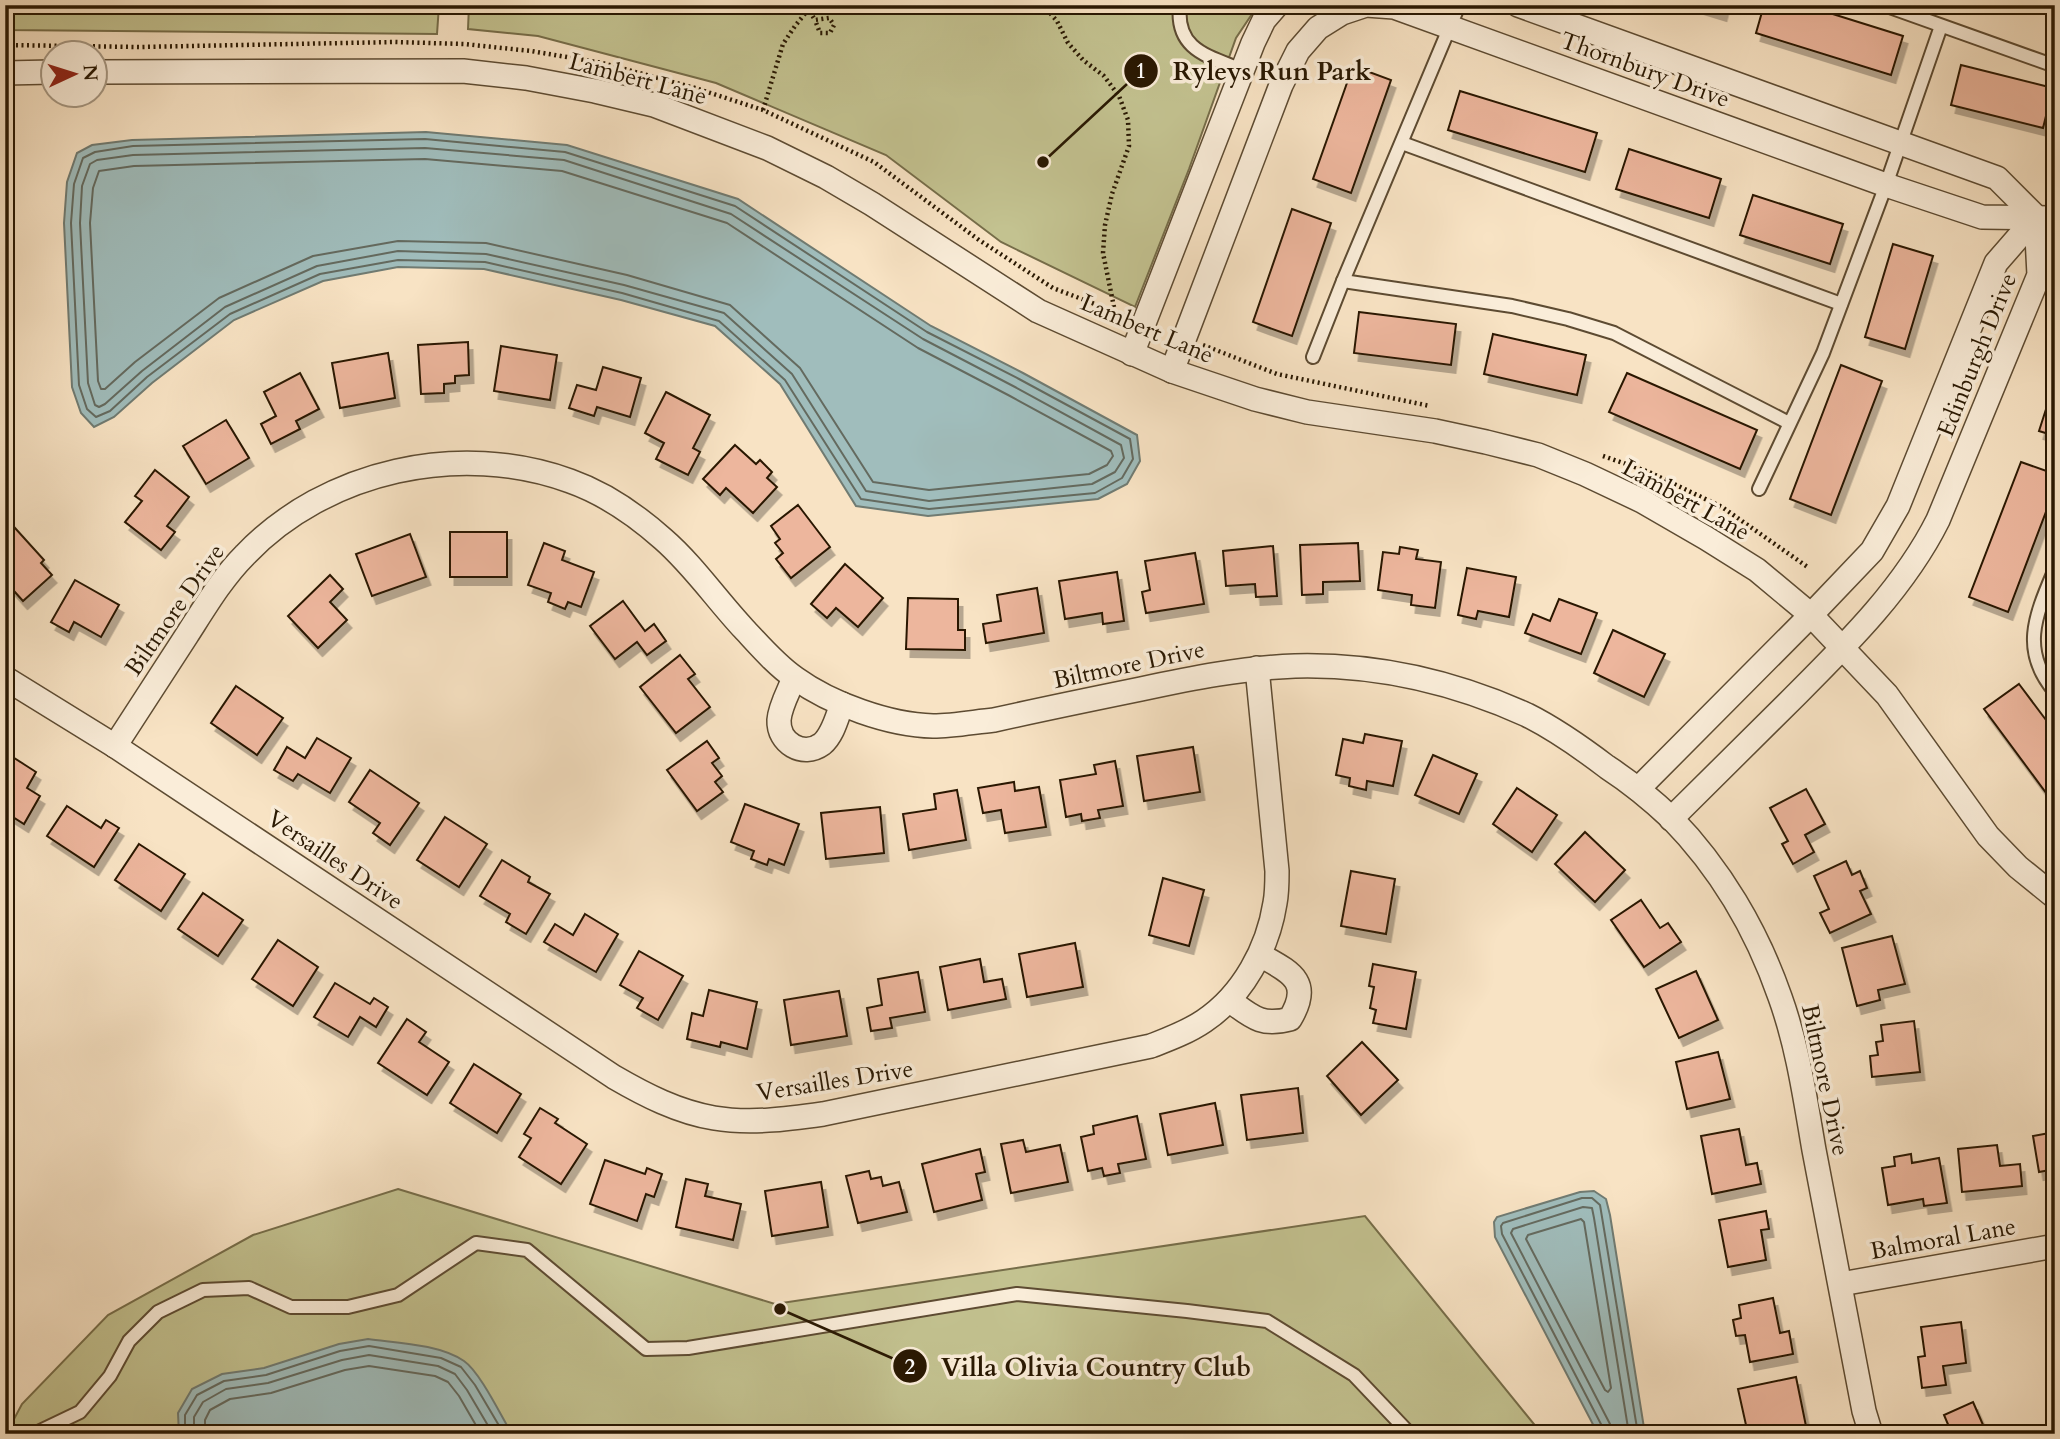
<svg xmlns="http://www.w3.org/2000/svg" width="2060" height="1439" font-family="Cardo,serif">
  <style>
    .green { fill: #c3c290; stroke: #766d49; stroke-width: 2 }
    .water { fill: #a0bdbc; stroke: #707b72; stroke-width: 2 }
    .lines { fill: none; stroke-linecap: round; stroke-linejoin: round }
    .shore { stroke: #646a5f; stroke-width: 2 }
    .building { fill: #edb69d; stroke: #291802; stroke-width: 2; filter: url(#shadow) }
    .service-casing { stroke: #5d4b32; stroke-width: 16 }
    .minor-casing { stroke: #5d4b32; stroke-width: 26 }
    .path { stroke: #291802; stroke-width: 4.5; stroke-dasharray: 2 3.5; stroke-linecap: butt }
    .service { stroke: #faedd9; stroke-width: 12 }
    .minor { stroke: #faedd9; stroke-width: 23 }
    .labels { text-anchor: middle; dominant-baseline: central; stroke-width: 7; stroke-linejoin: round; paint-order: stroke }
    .street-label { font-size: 24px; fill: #291802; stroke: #faedd9 }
    .leader { fill: none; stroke: #291802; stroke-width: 2.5 }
    .callout-dot { fill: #291802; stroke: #faedd9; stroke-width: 2.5 }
    .mark-label { font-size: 21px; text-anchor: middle; font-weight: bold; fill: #fff }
    .callout-label { font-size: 26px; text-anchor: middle; font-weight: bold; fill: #291802; stroke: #faedd9; stroke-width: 7; stroke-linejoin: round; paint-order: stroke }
  </style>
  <defs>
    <filter id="shadow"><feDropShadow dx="4.5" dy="8" stdDeviation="0" flood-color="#0004"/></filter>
  </defs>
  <rect width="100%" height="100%" fill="#f8e3c4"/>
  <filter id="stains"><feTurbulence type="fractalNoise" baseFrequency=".00286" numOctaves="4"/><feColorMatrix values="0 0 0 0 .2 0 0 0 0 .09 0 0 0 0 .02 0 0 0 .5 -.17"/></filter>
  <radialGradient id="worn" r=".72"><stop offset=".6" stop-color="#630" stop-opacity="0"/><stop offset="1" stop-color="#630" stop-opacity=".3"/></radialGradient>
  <g class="green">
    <polygon points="5,5 439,5 437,34 5,30"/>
    <polygon points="469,5 1258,5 1236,38 1189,169 1135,307 1001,242 886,155 716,83 538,36 468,29"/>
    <polygon points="398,1189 775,1304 1365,1216 1542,1434 6,1434 22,1404 108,1315 253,1235"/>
  </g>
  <g class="water">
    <polygon points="426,132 567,145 738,199 931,326 1023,373 1137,435 1140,461 1127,484 1098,499 928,516 856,506 780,384 715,326 621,300 484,269 398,267 323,281 234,320 152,383 114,417 94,427 81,413 72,387 64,223 67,182 77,153 92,145 132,140"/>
    <polygon points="1594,1191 1606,1199 1610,1215 1645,1434 1598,1434 1495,1237 1494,1222 1497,1217 1580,1192"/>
    <path d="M368 1339C397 1343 439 1344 464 1361 480 1372 501 1416 512 1434H179L178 1413 192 1389 222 1374 264 1368 339 1344Z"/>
    <polygon points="803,1426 816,1434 750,1434 761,1429"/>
  </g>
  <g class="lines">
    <g class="shore">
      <polygon points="425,139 565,152 735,206 927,332 1019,379 1130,439 1133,459 1122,478 1095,493 929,509 861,499 785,380 719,321 622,293 485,262 398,260 320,274 230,314 147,377 110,411 96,417 87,409 79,385 71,223 74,184 83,158 95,152 133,146"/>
      <polygon points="425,148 564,160 731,214 923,339 1015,387 1121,445 1124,458 1115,472 1092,484 929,501 866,491 792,374 724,313 624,285 486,254 398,251 317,266 225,307 142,371 105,404 99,407 95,405 88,383 80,223 82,186 90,164 97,160 133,155"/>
      <polygon points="425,159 562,171 727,223 918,348 1010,396 1111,451 1113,456 1107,465 1089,474 929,490 873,482 800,368 730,305 627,275 486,243 398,241 313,256 219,298 135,362 105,389 101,389 98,381 90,223 93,188 99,171 134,166"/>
      <polygon points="1581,1219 1584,1222 1611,1388 1608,1392 1605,1390 1526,1239 1528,1235"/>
      <polyline points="185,1434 185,1415 197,1395 224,1381 266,1375 340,1351 369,1346 441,1358 461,1367 475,1385 504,1434"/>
      <polyline points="194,1434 194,1417 203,1402 226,1389 268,1383 342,1360 369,1355 438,1366 455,1374 467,1390 493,1434"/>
      <polyline points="205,1434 205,1420 210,1410 230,1399 271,1393 345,1370 369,1366 435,1376 448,1382 459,1396 481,1434"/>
      <polyline points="1603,1434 1603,1428 1502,1234 1501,1226 1503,1223 1582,1198 1592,1198 1600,1205 1638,1434"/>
      <polyline points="1612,1434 1610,1424 1511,1233 1513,1229 1583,1207 1592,1208 1594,1218 1629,1434"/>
    </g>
  </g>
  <g class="building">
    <polygon points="1696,5 1724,5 1722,13"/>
    <polygon points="1764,5 1804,5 1903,36 1891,75 1756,33"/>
    <polygon points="1961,65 2053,88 2043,128 1951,105"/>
    <polygon points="1353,66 1391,80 1351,193 1313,179"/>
    <polygon points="1460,91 1597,133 1585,172 1448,130"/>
    <polygon points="1629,149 1721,179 1709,218 1616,189"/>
    <polygon points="1753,195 1843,224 1830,264 1740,235"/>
    <polygon points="1292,209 1331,223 1292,336 1253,322"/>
    <polygon points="1893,244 1933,256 1905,349 1865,337"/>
    <polygon points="1359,312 1456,324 1451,365 1354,353"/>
    <polygon points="1493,334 1586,355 1577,395 1484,374"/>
    <polygon points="468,342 469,375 455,376 455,383 444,384 444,393 421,394 418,345"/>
    <polygon points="501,346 557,355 550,400 494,391"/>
    <polygon points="388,353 395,398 340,408 332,363"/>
    <polygon points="1841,365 1882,381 1831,515 1790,499"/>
    <polygon points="603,367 641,378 630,417 597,407 594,416 569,408 577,385 596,390"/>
    <polygon points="300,373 319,409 296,421 300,429 271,444 261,424 276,416 264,392"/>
    <polygon points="1627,373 1757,430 1740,469 1609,412"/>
    <polygon points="2055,381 2055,436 2039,431"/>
    <polygon points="666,392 710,415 693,448 700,452 688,475 656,459 664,443 645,433"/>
    <polygon points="226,420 249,458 206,484 183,446"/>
    <polygon points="735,445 756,464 760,460 772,472 767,478 777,487 753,513 726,488 720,495 703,479"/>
    <polygon points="2021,462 2055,474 2055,488 2008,612 1969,597"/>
    <polygon points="155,470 189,497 167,526 175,532 161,550 125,522 142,501 135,496"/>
    <polygon points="798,505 830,547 791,578 776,559 783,553 775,543 780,539 771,526"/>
    <polygon points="15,528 44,560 41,563 52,575 23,601 5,581 5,537"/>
    <rect x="450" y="532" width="57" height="45"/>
    <polygon points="410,534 426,577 372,596 356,554"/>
    <polygon points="544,543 565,551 562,560 594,572 581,607 568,602 565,609 548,602 551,593 528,585"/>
    <polygon points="1358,543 1360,581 1323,582 1323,594 1302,595 1300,545"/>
    <polygon points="1273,546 1277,596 1256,597 1255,584 1226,586 1223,551"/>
    <polygon points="1400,547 1418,550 1416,559 1441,562 1435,608 1411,605 1412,595 1378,590 1383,552 1399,554"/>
    <polygon points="1195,553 1204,604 1146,613 1142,592 1150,590 1145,561"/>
    <polygon points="845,564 883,598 858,627 836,608 827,618 811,604"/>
    <polygon points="1467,568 1516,577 1509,617 1478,611 1476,619 1458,615"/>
    <polygon points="1117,572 1124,621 1103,624 1102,613 1065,619 1059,581"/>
    <polygon points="330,575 343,589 330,602 347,620 318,648 288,616"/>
    <polygon points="75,580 119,605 101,637 74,622 69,632 51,622"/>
    <polygon points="1037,588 1044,633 986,643 983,624 1001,621 997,595"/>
    <polygon points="908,598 958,599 958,630 965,630 965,650 906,649"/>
    <polygon points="1559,599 1597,613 1581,654 1525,633 1533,614 1550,621"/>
    <polygon points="623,601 645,631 654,624 666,641 647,655 637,642 615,659 590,626"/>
    <polygon points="1613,630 1665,654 1644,697 1594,673"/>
    <polygon points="680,655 695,674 688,679 710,707 676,733 640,687"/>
    <polygon points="2019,684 2055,732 2055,805 1984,709"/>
    <polygon points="236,686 283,718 257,755 211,723"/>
    <polygon points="1365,734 1402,741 1393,786 1367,781 1366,790 1349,786 1350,778 1336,775 1343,739 1363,743"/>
    <polygon points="317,738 351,758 330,793 298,774 293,781 274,770 287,747 305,758"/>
    <polygon points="707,741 719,758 712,763 722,776 715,782 723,792 697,811 667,770"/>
    <polygon points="1193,747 1200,792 1144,801 1137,756"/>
    <polygon points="8,754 36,772 27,788 40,796 24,824 5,812 5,758"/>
    <polygon points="1433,755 1477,774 1459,814 1415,795"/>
    <polygon points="1115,761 1123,806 1098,810 1100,818 1082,821 1081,814 1066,817 1060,780 1096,774 1094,765"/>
    <polygon points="370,770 419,803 390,845 373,833 380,823 349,802"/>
    <polygon points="1014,782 1015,791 1039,787 1046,827 1005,833 1001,810 983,813 978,788"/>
    <polygon points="1517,788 1557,815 1532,852 1493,824"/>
    <polygon points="1806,789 1825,824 1805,835 1814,852 1793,864 1782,844 1788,841 1770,808"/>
    <polygon points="957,790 966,840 909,850 903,814 936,809 934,794"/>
    <polygon points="745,804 799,824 784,865 769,859 767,865 751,859 754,851 731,842"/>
    <polygon points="67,806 101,828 106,820 119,828 94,867 47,836"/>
    <polygon points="880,807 884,853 826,859 821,813"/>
    <polygon points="445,817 487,844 459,887 417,860"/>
    <polygon points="1585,832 1625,870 1595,902 1555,864"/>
    <polygon points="139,844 185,874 161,911 115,880"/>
    <polygon points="502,860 530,877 528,882 550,894 526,934 506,922 510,914 480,896"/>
    <polygon points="1846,861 1852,875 1860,871 1867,888 1860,891 1871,914 1830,933 1820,913 1829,909 1814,876"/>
    <polygon points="1351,871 1395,879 1386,934 1341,926"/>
    <polygon points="1163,878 1204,890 1189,946 1149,935"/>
    <polygon points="203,893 243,920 218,956 178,929"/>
    <polygon points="1641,900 1660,928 1668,923 1681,942 1644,967 1611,920"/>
    <polygon points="585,914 618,934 596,972 544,942 555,924 573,935"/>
    <polygon points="1892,936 1905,984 1878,990 1880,1000 1857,1006 1842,948"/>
    <polygon points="278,940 318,967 293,1006 252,979"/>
    <polygon points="1075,943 1083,987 1027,997 1019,954"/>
    <polygon points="639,951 683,976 658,1020 637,1008 643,998 620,985"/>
    <polygon points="980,959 984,982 1002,979 1006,999 948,1010 940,967"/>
    <polygon points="1373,964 1416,972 1406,1029 1373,1023 1376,1010 1370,1008 1374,987 1369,986"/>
    <polygon points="1696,971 1718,1020 1679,1038 1656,989"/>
    <polygon points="918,972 925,1012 890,1018 892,1028 871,1031 867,1008 882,1005 878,979"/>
    <polygon points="335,983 370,1004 374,998 388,1007 376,1027 360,1017 348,1037 314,1017"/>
    <polygon points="709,990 757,1002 747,1049 721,1042 720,1047 687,1039 692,1013 703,1016"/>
    <polygon points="839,991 847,1036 791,1045 784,1000"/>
    <polygon points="407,1019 426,1032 419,1042 449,1062 427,1095 378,1063"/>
    <polygon points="1914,1021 1920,1072 1872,1077 1870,1056 1878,1055 1876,1042 1883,1041 1881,1025"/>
    <polygon points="1362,1042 1398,1080 1361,1115 1327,1076"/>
    <polygon points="1718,1052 1730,1099 1687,1109 1676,1062"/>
    <polygon points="474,1064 521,1094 497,1133 450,1103"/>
    <polygon points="1298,1088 1303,1133 1247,1140 1241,1095"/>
    <polygon points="1215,1103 1223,1145 1168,1155 1160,1114"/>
    <polygon points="540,1108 558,1119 555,1123 587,1144 561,1184 519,1157 531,1138 524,1134"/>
    <polygon points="1137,1116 1146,1159 1118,1164 1120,1173 1104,1176 1102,1168 1088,1171 1081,1137 1094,1134 1093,1126"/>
    <polygon points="1739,1129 1746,1165 1757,1163 1761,1184 1712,1194 1701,1136"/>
    <polygon points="2055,1132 2055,1169 2039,1172 2033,1136"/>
    <polygon points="1023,1140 1026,1152 1060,1145 1068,1182 1011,1193 1001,1144"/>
    <polygon points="1997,1145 2000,1166 2020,1164 2022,1186 1962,1192 1958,1149"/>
    <polygon points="980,1149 985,1172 976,1174 982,1200 934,1212 922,1164"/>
    <polygon points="1911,1154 1912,1163 1939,1158 1947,1203 1924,1206 1923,1199 1888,1205 1882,1168 1895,1166 1894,1157"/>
    <polygon points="605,1160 645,1174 647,1168 662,1174 654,1197 646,1194 637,1221 590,1204"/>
    <polygon points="869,1171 871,1179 881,1177 883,1186 899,1182 907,1212 858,1223 846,1176"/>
    <polygon points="686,1179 708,1184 705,1196 741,1204 733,1240 676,1227"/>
    <polygon points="821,1182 828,1227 772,1236 765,1191"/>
    <polygon points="1766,1211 1769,1229 1761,1230 1766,1260 1728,1267 1719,1220"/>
    <polygon points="1773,1298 1780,1333 1789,1331 1793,1354 1750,1362 1745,1335 1736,1336 1733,1320 1741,1318 1739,1305"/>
    <polygon points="1961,1322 1966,1363 1943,1366 1946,1385 1922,1388 1918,1357 1925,1356 1921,1327"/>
    <polygon points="1796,1377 1807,1431 1796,1434 1748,1434 1738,1389"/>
    <polygon points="1973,1402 1987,1434 1943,1434 1943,1432 1950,1429 1944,1415"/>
  </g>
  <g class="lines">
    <defs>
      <g id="service">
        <path d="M1180 5C1175 50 1208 56 1242 70"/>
        <polyline points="1884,5 2055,66"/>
        <polyline points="1402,143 1841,304"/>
        <polyline points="1343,281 1512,306 1568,319 1614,333 1789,423"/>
        <polyline points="1313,357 1343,281 1459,5"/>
        <polyline points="1759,489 1823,353 1886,185 1941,26"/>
        <path d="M2055 569C2036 614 2019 650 2055 692"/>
        <polyline points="34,1434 80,1412 110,1376 129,1341 158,1312 203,1290 249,1288 291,1307 348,1307 398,1295 476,1243 527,1250 646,1349 688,1348 1017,1294 1187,1311 1267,1321 1354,1375 1410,1434"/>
      </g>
      <g id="minor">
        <polyline points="1518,5 1997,178 2036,217"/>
        <polyline points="94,72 463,71 526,78 595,91 654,105 767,148 826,177 872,204 1038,311 1172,371 1255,399 1307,412 1435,431 1486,442 1538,455 1585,474 1642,501 1706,538 1757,570 1811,615 1887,695 1988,836 2018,867 2055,897"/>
        <polyline points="5,73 52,72"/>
        <polyline points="1132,354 1253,43 1264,20 1277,5"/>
        <polyline points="1172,371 1281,85 1298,51 1318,28 1342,13 1366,5 1394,7 1886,185 1982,217 2055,218"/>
        <path d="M5 678 115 746 614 1077C645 1095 678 1112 714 1118 750 1124 787 1119 823 1114L1151 1046C1169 1039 1188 1032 1204 1021 1243 995 1268 948 1275 903 1277 893 1277 882 1277 871L1257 668"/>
        <path d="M794 678C789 691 780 706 779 720 778 743 803 758 822 744 833 735 837 717 842 704"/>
        <path d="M115 746C139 709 163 672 187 635 205 607 222 578 245 555 326 470 460 441 570 481 604 493 636 515 663 539 693 565 716 599 744 629 759 645 776 665 795 678 831 704 889 725 933 726 953 726 974 722 994 720 1043 709 1092 699 1141 689 1192 678 1243 668 1295 666 1375 664 1454 682 1527 715 1555 729 1582 748 1607 767 1630 782 1651 799 1671 818 1720 868 1757 931 1780 997 1798 1047 1805 1098 1814 1150 1830 1237 1848 1324 1864 1411L1871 1434"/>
        <polyline points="1638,789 1811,615 1872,551 1898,506 1996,263 2036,217"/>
        <path d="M1671 819C1712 778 1753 738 1793 698 1847 644 1904 588 1938 520L2039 275 2036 217"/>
        <path d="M1229 1000C1251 1016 1261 1027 1290 1019 1313 981 1290 972 1260 955"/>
        <polyline points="1841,1284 2055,1246"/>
      </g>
    </defs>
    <use href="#service" class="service-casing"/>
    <use href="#minor" class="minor-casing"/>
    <g class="path">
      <polyline points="801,5 809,10 815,20 829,18 834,25 830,33 820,33 815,20"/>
      <polyline points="1043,5 1057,21 1068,43 1083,60 1104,76 1119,96 1128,120 1129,146 1112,194 1105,225 1103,253 1115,312"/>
      <polyline points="5,45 139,47 395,42 464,44 531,51 602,63 695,88 763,110 874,162 979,240 1053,288 1126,316"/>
      <polyline points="763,110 783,44 795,26 812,5"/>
      <polyline points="1203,345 1277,374 1430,406"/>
      <polyline points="1603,456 1649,472 1722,507 1809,568"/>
    </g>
    <use href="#service" class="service"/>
    <use href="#minor" class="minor"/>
  </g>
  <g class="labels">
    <g class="street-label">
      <text transform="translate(1645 70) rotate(20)">Thornbury Drive</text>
      <text transform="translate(638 79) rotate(15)">Lambert Lane</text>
      <text transform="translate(1147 329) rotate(23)">Lambert Lane</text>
      <text transform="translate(1977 355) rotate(-68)">Edinburgh Drive</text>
      <text transform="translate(1686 500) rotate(29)">Lambert Lane</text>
      <text transform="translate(175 610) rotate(-55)">Biltmore Drive</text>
      <text transform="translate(1129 665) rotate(-12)">Biltmore Drive</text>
      <text transform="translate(335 860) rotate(34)">Versailles Drive</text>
      <text transform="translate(1825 1080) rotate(78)">Biltmore Drive</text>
      <text transform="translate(835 1081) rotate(-9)">Versailles Drive</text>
      <text transform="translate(1943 1239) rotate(-10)">Balmoral Lane</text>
    </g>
  </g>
  <path class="leader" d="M1043 162L1141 71M780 1309L910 1366"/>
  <g class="callout-dot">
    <circle cx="1043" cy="162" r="7"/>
    <circle cx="780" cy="1309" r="7"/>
    <circle cx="1141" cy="71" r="18"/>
    <circle cx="910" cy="1366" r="18"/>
  </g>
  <g class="mark-label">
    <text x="1141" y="78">1</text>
    <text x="910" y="1374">2</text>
  </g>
  <g class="callout-label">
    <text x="1272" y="80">Ryleys Run Park</text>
    <text x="1096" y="1376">Villa Olivia Country Club</text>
  </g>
  <rect width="2060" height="1439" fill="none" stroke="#f8e3c4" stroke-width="28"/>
  <rect x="7" y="7" width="2046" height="1425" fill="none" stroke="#291802" stroke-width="3.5"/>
  <rect x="14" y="14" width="2032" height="1411" fill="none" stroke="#291802" stroke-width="2"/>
  <g transform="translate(74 74) rotate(86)"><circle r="33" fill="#faedd9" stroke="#a69883" stroke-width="2"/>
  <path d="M0-5L12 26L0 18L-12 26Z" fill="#8f2418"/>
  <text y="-10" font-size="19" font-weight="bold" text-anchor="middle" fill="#291802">N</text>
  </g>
  <rect width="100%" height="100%" filter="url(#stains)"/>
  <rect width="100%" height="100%" fill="url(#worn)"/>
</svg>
